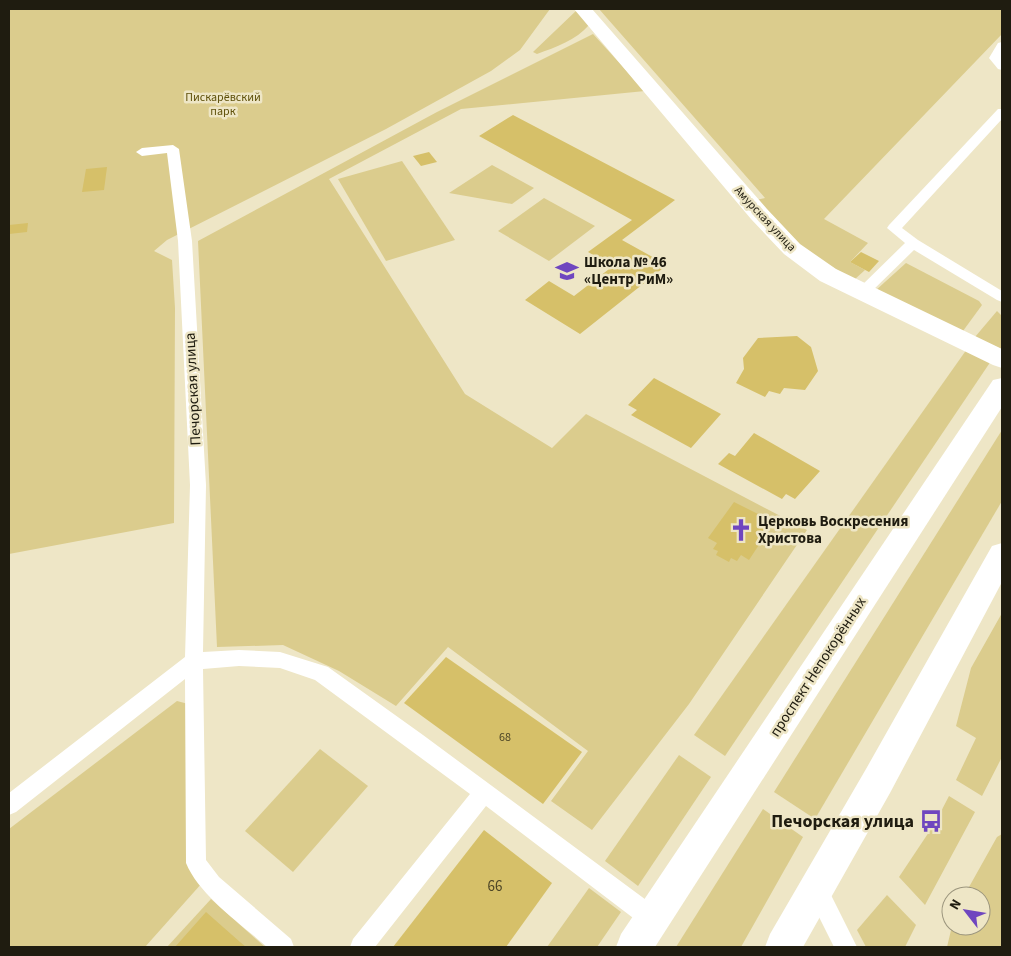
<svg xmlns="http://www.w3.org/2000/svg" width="1011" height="956" font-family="'Source Sans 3',sans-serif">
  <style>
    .green { fill: #dbcc8d }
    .building { fill: #d6c069 }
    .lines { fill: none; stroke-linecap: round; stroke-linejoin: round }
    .lane { fill: #fff; fill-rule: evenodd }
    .street { fill: #fff; fill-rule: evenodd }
    .primary { fill: #fff; fill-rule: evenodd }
    .labels { text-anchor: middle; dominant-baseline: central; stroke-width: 5; stroke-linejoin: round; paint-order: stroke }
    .far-park-label { font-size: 12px; fill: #5f510b; stroke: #eee6c6 }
    .far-street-label { font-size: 12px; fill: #1f1c10; stroke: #eee6c6 }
    .number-label { font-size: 12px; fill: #4d4526 }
    .poi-label { font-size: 15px; font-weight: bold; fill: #1f1c10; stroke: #eee6c6; text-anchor: start }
    .street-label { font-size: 15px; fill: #1f1c10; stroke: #eee6c6 }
    .near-number-label { font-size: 15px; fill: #4d4526 }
    .near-poi-label { font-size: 18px; font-weight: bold; fill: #1f1c10; stroke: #eee6c6; text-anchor: end }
  </style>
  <rect width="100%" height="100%" fill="#eee6c6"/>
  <g class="green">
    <polygon points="9,9 550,9 520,50 491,71 386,129 167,240 154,251 172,260 175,308 174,523 9,554"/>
    <path d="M578 9 589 25C576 40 556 47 537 54L533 52Z"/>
    <polygon points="599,9 1002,9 1002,34 824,219 868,243 850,262 865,270 854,280 799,247 756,200 765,198"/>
    <polygon points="593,34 645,91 461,109 329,179 465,394 552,448 586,414 807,530 689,704 592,830 551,801 588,751 448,647 396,706 339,671 283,645 217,647 198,241 437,112"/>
    <polygon points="402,161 455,240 386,261 338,179"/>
    <polygon points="492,165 534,188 512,204 449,193"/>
    <polygon points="544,198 595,226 549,261 498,231"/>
    <polygon points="906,263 979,301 982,305 963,331 875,291"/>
    <polygon points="997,311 1002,316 1001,349 975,337"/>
    <polygon points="967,349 991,361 725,756 694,735"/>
    <polygon points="1002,430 1002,501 815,819 774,792"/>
    <polygon points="1002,613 1002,757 982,796 956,780 976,738 956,726 971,668"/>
    <polygon points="177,701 192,705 202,883 145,947 9,947 9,829"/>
    <polygon points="320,749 368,786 293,872 245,831"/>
    <polygon points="679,755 711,777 638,886 605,861"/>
    <polygon points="949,796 975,812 925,905 899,877 935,823"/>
    <polygon points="763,809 803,837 741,947 676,947"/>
    <polygon points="1002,834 1002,947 947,947 952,926 981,926 981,896 964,896 997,837"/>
    <polygon points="589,888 621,912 597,947 547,947"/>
    <polygon points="887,895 916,925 905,947 866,947 857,930"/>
    <polygon points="211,899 265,947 167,947"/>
  </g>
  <g class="building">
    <polygon points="513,115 675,200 622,240 667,265 580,334 525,300 549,281 574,296 613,266 588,252 632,220 479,136"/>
    <polygon points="429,152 437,162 421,166 413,156"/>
    <polygon points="107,167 104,190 82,192 86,169"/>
    <polygon points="28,223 27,232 9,234 9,225"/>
    <polygon points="861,252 879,261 869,272 850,262"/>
    <polygon points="797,336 811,347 818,371 805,390 784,388 780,394 769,391 765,397 736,383 744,369 743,358 758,338"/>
    <polygon points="654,378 721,414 691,448 631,415 637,410 628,405"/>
    <polygon points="754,433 820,471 795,499 786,494 782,499 718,464 729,453 735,456"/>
    <polygon points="734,502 774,522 749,560 741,555 737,561 731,558 729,562 716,555 718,551 713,549 717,543 708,538"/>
    <polygon points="446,657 582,752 543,804 404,703"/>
    <polygon points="484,830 552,883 506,947 393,947"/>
    <polygon points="206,912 240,942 246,947 175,947"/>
  </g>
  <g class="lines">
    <g class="lane">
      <polygon points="1002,42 1002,70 998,69 989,58 998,43"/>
      <polygon points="998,109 1002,109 1002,119 902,228 918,240 1002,291 1002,302 997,300 914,250 868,295 858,295 856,292 858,289 905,243 887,228 889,225"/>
      <path d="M173 145 179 149 192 241 206 485 203 652 239 650 280 652 328 667 423 735 661 911 664 919 661 927 653 930 645 927 486 806 375 947H350L353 939 470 794 315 680 280 668 239 666 203 669 206 860 219 877 291 939 294 947H267C241 924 199 895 186 863L185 679 16 812 9 815V793L185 657 190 485 178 241 167 153 142 156 136 152 142 148Z"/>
      <polygon points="816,878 824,881 857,947 834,947 805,889 808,881"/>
    </g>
    <polygon class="street" points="574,9 592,9 767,209 800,244 836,269 1002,349 1002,368 993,365 820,281 784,254 751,219"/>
    <g class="primary">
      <polygon points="1002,378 1002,407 655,947 616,947 621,934 993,380"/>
      <polygon points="1002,543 1002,582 890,793 803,947 765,947 770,934 866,769 992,546"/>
    </g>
  </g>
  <defs>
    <symbol id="school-bare" viewBox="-9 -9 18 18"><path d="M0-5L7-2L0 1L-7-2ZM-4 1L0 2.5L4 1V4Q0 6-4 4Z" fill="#6f46bf" stroke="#eee6c6" stroke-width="2.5" paint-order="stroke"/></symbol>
    <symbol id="church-bare" viewBox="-9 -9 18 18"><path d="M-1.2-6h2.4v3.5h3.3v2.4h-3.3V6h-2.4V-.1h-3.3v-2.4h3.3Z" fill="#6f46bf" stroke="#eee6c6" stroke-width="2.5" paint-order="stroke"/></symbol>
    <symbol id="bus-bare" viewBox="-9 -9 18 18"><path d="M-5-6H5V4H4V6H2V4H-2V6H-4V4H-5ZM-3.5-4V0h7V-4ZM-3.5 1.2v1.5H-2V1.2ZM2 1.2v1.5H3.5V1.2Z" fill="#6f46bf" stroke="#eee6c6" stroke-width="2.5" paint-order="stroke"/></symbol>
  </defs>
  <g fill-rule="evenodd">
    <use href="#school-bare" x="551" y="255" width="32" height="32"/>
    <use href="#church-bare" x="725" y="514" width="32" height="32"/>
    <use href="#bus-bare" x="915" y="805" width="32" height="32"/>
  </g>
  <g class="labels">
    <g class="far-park-label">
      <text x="223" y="97">Пискарёвский<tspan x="223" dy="14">парк</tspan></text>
    </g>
    <g class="far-street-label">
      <text transform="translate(765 219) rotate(47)">Амурская улица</text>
    </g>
    <g class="number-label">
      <text x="505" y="737">68</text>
    </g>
    <g class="poi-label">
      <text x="584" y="262">Школа № 46<tspan x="584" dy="17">«Центр РиМ»</tspan></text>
      <text x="758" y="521">Церковь Воскресения<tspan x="758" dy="17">Христова</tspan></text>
    </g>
    <g class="street-label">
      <text transform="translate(193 389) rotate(-93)">Печорская улица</text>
      <text transform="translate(818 667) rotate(-57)">проспект Непокорённых</text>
    </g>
    <g class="near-number-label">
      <text x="495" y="886">66</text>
    </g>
    <g class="near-poi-label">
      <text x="914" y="821">Печорская улица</text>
    </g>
  </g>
  <rect width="1011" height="956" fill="none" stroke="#1f1c10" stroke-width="20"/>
  <g transform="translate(966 911) rotate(301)"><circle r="24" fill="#eee6c6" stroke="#9b957d"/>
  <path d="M0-4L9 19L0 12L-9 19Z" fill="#6f46bf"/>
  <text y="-8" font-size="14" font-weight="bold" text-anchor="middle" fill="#1f1c10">N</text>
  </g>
</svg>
